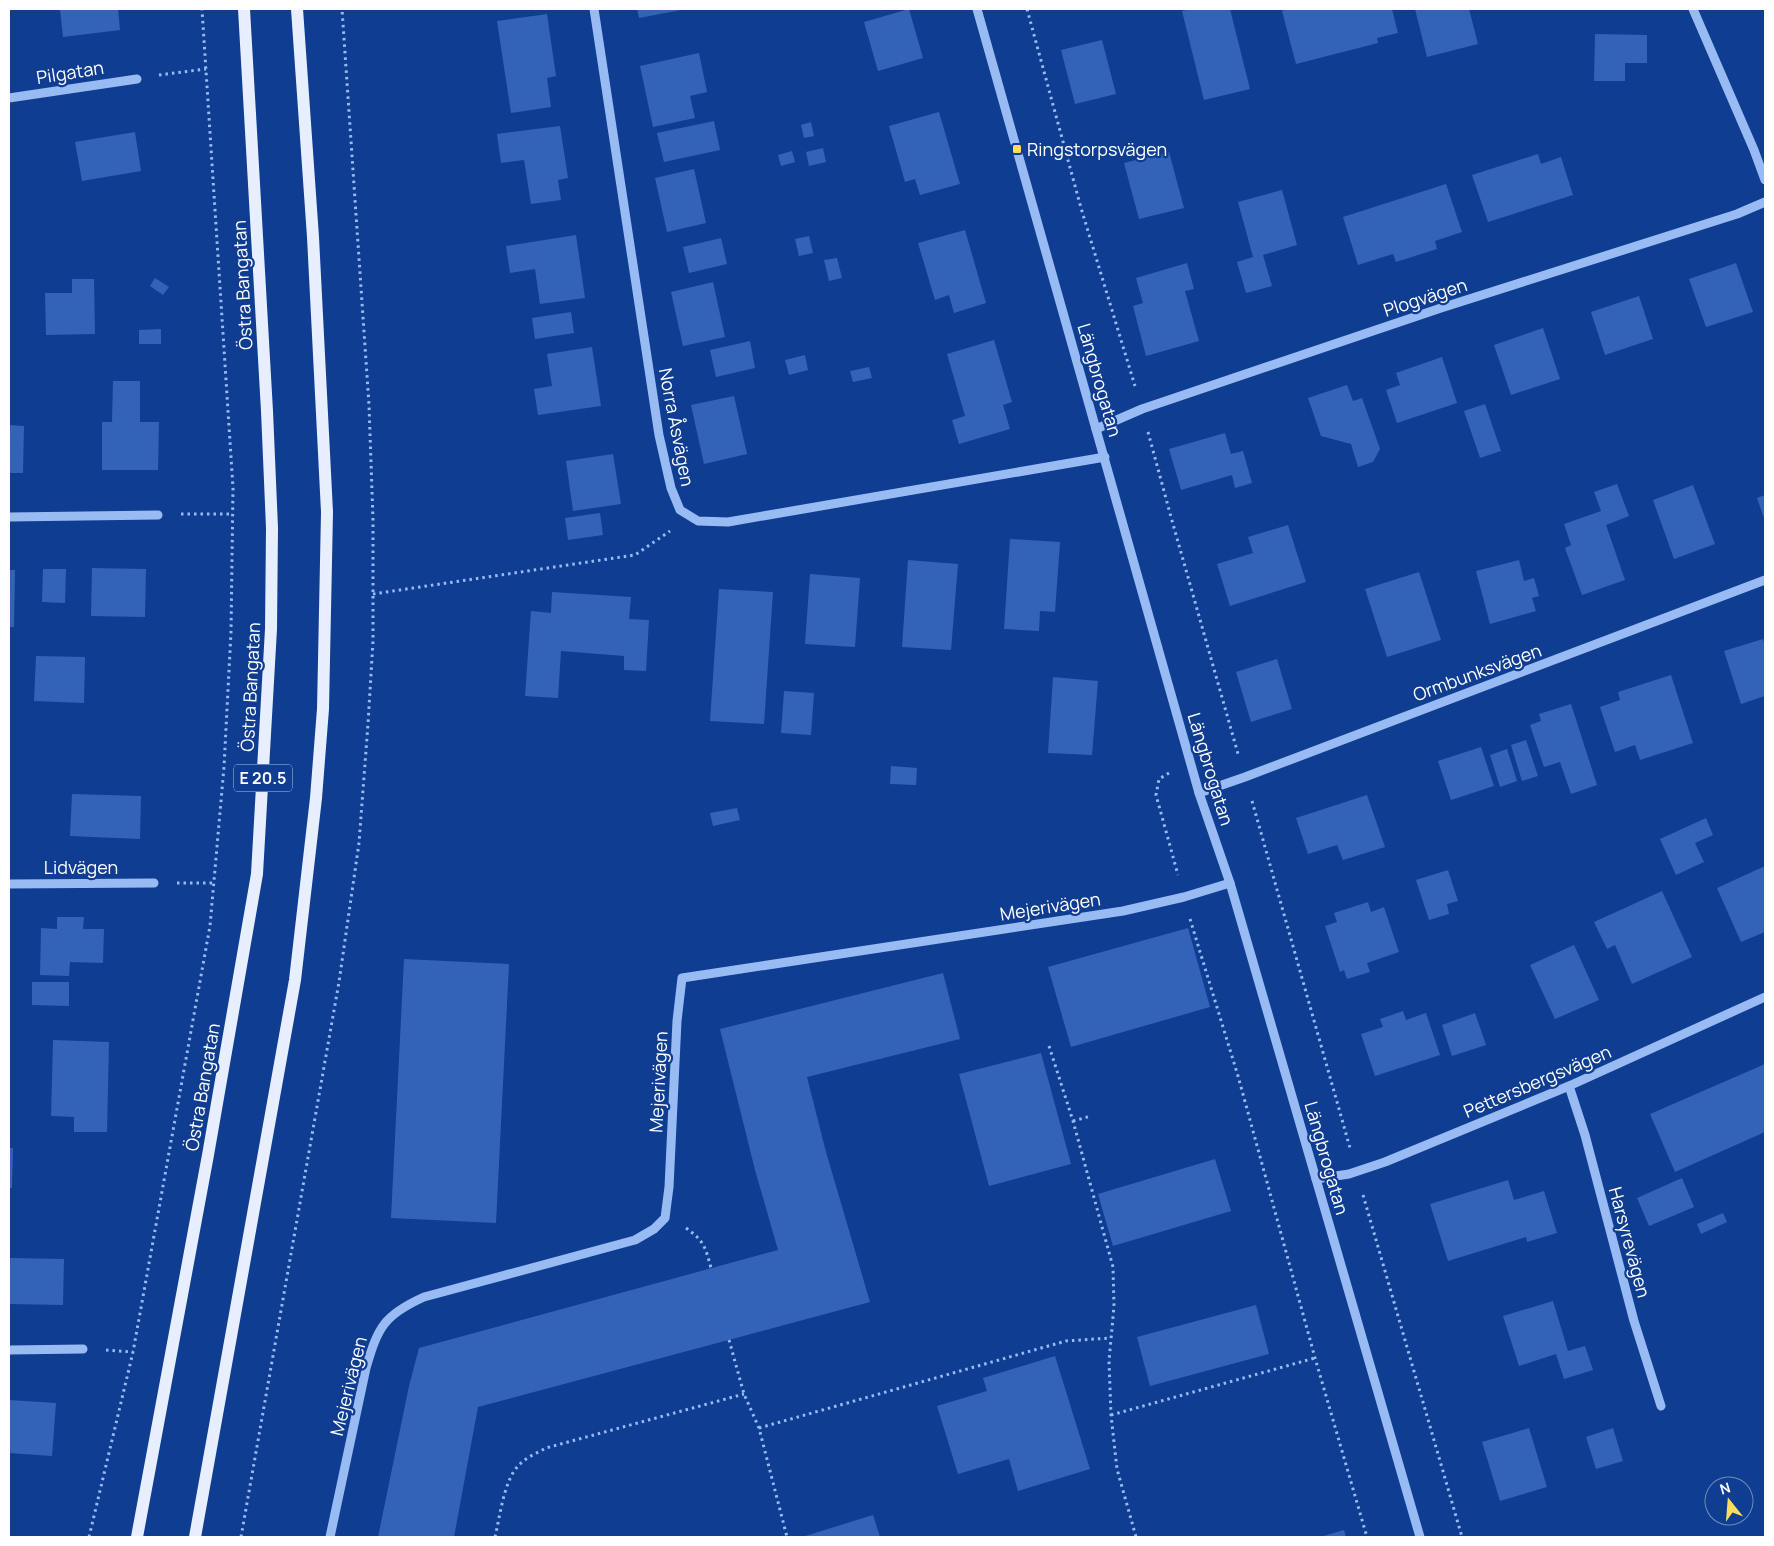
<svg xmlns="http://www.w3.org/2000/svg" width="1774" height="1546" font-family="Manrope,sans-serif">
  <style>
    .building { fill: #3363b9 }
    .lines { fill: none; stroke-linecap: round; stroke-linejoin: round }
    .path { stroke: #99bbf4; stroke-width: 3; stroke-dasharray: 2.5 4; stroke-linecap: butt }
    .minor { stroke: #99bbf4; stroke-width: 9 }
    .major { stroke: #e6eeff; stroke-width: 12 }
    .poi-dot { fill: #ffdd5c; stroke: #0f3d91; stroke-width: 2 }
    .labels { text-anchor: middle; dominant-baseline: central; stroke-width: 4.5; stroke-linejoin: round; paint-order: stroke }
    .shield { fill: #0f3d91; stroke: #b7c5de; stroke-width: 1 }
    .shield-label { font-size: 16px; font-weight: bold; fill: #fff }
    .street-label { font-size: 18px; fill: #fff; stroke: #0f3d91 }
    .poi-label { font-size: 18px; fill: #fff; stroke: #0f3d91; text-anchor: start }
  </style>
  <rect width="100%" height="100%" fill="#0f3d91"/>
  <g class="building">
    <polygon points="60,9 118,9 120,30 63,37"/>
    <polygon points="637,9 681,9 681,10 639,18"/>
    <polygon points="909,9 923,58 878,71 864,22"/>
    <polygon points="1190,9 1230,9 1250,89 1204,100 1182,11"/>
    <polygon points="1289,9 1392,9 1398,33 1377,38 1378,43 1296,64 1282,11"/>
    <polygon points="1415,9 1469,9 1478,44 1427,57"/>
    <polygon points="547,14 556,76 547,78 551,107 511,113 497,21"/>
    <polygon points="1595,34 1647,35 1647,63 1625,63 1625,81 1594,81"/>
    <polygon points="1102,40 1116,94 1075,104 1061,50"/>
    <polygon points="699,53 707,92 690,96 695,118 653,127 640,66"/>
    <polygon points="939,112 960,184 920,195 915,179 905,182 889,126"/>
    <polygon points="714,121 720,150 664,162 657,133"/>
    <polygon points="811,122 814,136 804,138 801,125"/>
    <polygon points="560,126 568,178 558,180 561,200 531,204 524,160 501,163 497,134"/>
    <polygon points="135,132 141,171 82,181 75,142"/>
    <polygon points="823,148 826,162 809,166 806,152"/>
    <polygon points="792,151 795,162 781,166 778,155"/>
    <polygon points="1169,152 1184,208 1139,219 1124,163"/>
    <polygon points="1538,154 1541,164 1561,157 1573,195 1488,222 1472,175"/>
    <polygon points="694,169 706,223 667,232 655,178"/>
    <polygon points="1446,184 1462,232 1435,241 1437,249 1396,262 1393,254 1358,265 1343,217"/>
    <polygon points="1282,190 1297,245 1263,255 1272,286 1246,293 1237,262 1253,257 1238,202"/>
    <polygon points="965,230 986,303 954,313 949,295 935,300 918,243"/>
    <polygon points="576,235 585,298 540,304 535,269 510,273 506,246"/>
    <polygon points="809,236 813,253 799,256 795,239"/>
    <polygon points="721,238 727,264 689,273 683,247"/>
    <polygon points="837,258 842,278 829,281 824,260"/>
    <polygon points="1187,263 1194,289 1185,291 1199,341 1146,356 1133,306 1143,303 1136,278"/>
    <polygon points="1736,263 1753,312 1706,327 1689,279"/>
    <polygon points="155,278 169,287 163,295 150,286"/>
    <polygon points="72,279 94,279 95,334 46,335 45,293 72,293"/>
    <polygon points="713,282 725,337 683,346 671,292"/>
    <polygon points="1639,296 1653,339 1605,355 1591,312"/>
    <polygon points="571,312 574,333 535,339 532,318"/>
    <polygon points="1543,328 1560,379 1511,395 1494,345"/>
    <polygon points="161,329 161,344 139,344 139,330"/>
    <polygon points="994,340 1012,402 1003,405 1010,429 959,444 952,420 965,416 947,354"/>
    <polygon points="750,341 755,368 716,377 710,350"/>
    <polygon points="592,347 601,406 538,415 534,389 552,386 547,354"/>
    <polygon points="805,355 808,370 789,375 785,360"/>
    <polygon points="1442,357 1457,403 1397,423 1386,390 1400,385 1396,373"/>
    <polygon points="869,367 872,378 853,382 850,371"/>
    <polygon points="113,381 140,381 140,422 159,422 158,470 102,470 102,422 112,422"/>
    <polygon points="1347,385 1353,401 1362,398 1380,449 1373,462 1358,467 1351,444 1321,436 1308,398"/>
    <polygon points="734,396 747,454 704,464 691,405"/>
    <polygon points="1485,404 1501,451 1480,458 1464,411"/>
    <polygon points="9,425 24,426 23,473 9,473"/>
    <polygon points="1225,433 1231,454 1243,451 1252,483 1235,488 1232,475 1181,490 1169,449"/>
    <polygon points="613,454 621,504 573,511 566,461"/>
    <polygon points="1617,484 1629,516 1606,525 1625,580 1582,595 1565,548 1571,545 1564,524 1601,511 1594,492"/>
    <polygon points="1693,485 1715,544 1674,559 1653,500"/>
    <polygon points="1765,495 1765,521 1757,498"/>
    <polygon points="600,513 603,535 568,540 565,518"/>
    <polygon points="1288,525 1306,582 1230,606 1217,564 1253,553 1248,537"/>
    <polygon points="1010,539 1060,542 1055,612 1040,611 1039,631 1004,629"/>
    <polygon points="908,560 958,564 951,650 902,647"/>
    <polygon points="1519,560 1524,581 1534,578 1539,596 1532,598 1536,611 1490,624 1476,571"/>
    <polygon points="92,568 146,569 145,617 91,616"/>
    <polygon points="43,569 66,569 65,603 42,602"/>
    <polygon points="9,570 15,570 14,627 9,627"/>
    <polygon points="1419,572 1441,640 1387,657 1365,589"/>
    <polygon points="810,574 860,578 855,647 805,644"/>
    <polygon points="719,589 773,592 764,724 710,721"/>
    <polygon points="552,592 631,597 629,619 649,620 646,671 624,670 624,656 561,651 558,698 525,696 531,611 551,613"/>
    <polygon points="1763,639 1765,647 1765,696 1741,704 1724,651"/>
    <polygon points="36,656 85,657 84,703 34,701"/>
    <polygon points="1277,659 1292,709 1251,722 1236,672"/>
    <polygon points="1671,675 1693,743 1640,760 1635,745 1615,752 1600,707 1620,700 1618,692"/>
    <polygon points="1053,677 1098,681 1092,755 1048,753"/>
    <polygon points="784,691 814,693 811,735 781,733"/>
    <polygon points="1571,704 1597,785 1571,794 1560,762 1544,767 1530,725 1541,721 1539,714"/>
    <polygon points="1526,740 1538,776 1522,781 1511,745"/>
    <polygon points="1481,747 1494,786 1451,800 1438,761"/>
    <polygon points="1507,749 1517,781 1500,787 1490,755"/>
    <polygon points="891,766 917,768 916,785 890,784"/>
    <polygon points="72,794 141,796 140,839 70,836"/>
    <polygon points="1367,795 1385,847 1343,860 1337,845 1308,854 1296,818"/>
    <polygon points="737,808 740,820 713,826 710,813"/>
    <polygon points="1706,818 1713,835 1695,843 1704,862 1676,875 1660,839"/>
    <polygon points="1765,866 1765,932 1741,942 1717,888"/>
    <polygon points="1448,870 1458,901 1447,904 1449,914 1429,920 1416,880"/>
    <polygon points="1662,891 1692,957 1632,984 1615,945 1607,949 1594,922"/>
    <polygon points="1368,902 1371,912 1384,907 1399,952 1367,963 1370,972 1347,979 1344,970 1340,972 1325,926 1337,922 1334,913"/>
    <polygon points="57,917 84,917 83,929 104,929 103,963 70,962 69,976 40,975 41,928 57,929"/>
    <polygon points="1188,928 1210,1007 1071,1047 1048,967"/>
    <polygon points="1574,945 1599,1000 1555,1019 1530,965"/>
    <polygon points="404,959 509,964 496,1223 391,1218"/>
    <polygon points="943,973 960,1039 807,1077 826,1152 870,1302 478,1407 454,1537 378,1537 409,1386 419,1348 778,1250 755,1170 720,1029"/>
    <polygon points="32,982 69,982 69,1006 32,1005"/>
    <polygon points="1403,1011 1406,1020 1426,1013 1440,1055 1375,1076 1361,1034 1383,1027 1380,1019"/>
    <polygon points="1475,1013 1486,1045 1452,1056 1442,1025"/>
    <polygon points="53,1040 109,1042 107,1132 74,1132 74,1117 51,1116"/>
    <polygon points="1041,1053 1071,1164 989,1186 959,1074"/>
    <polygon points="1765,1064 1765,1132 1675,1172 1650,1114"/>
    <polygon points="9,1148 13,1148 12,1188 9,1188"/>
    <polygon points="1215,1159 1231,1211 1113,1246 1098,1194"/>
    <polygon points="1682,1178 1694,1207 1649,1226 1637,1198"/>
    <polygon points="1508,1180 1514,1200 1544,1191 1557,1233 1527,1242 1526,1237 1448,1261 1430,1204"/>
    <polygon points="1723,1213 1727,1222 1701,1234 1697,1224"/>
    <polygon points="9,1258 64,1259 63,1305 9,1304"/>
    <polygon points="1553,1301 1568,1351 1585,1346 1593,1370 1564,1379 1556,1354 1519,1366 1503,1316"/>
    <polygon points="1256,1305 1269,1354 1150,1386 1137,1337"/>
    <polygon points="1055,1356 1090,1469 1018,1491 1009,1459 958,1474 937,1406 987,1391 983,1378"/>
    <polygon points="9,1400 56,1403 52,1456 9,1453"/>
    <polygon points="1529,1428 1547,1487 1500,1501 1482,1442"/>
    <polygon points="1613,1428 1623,1461 1596,1469 1586,1437"/>
    <polygon points="873,1515 880,1537 802,1537"/>
    <polygon points="1344,1530 1346,1537 1320,1537"/>
  </g>
  <g class="lines">
    <g class="path">
      <polyline points="1027,9 1081,208 1135,386"/>
      <polyline points="159,75 206,69"/>
      <polyline points="1148,432 1171,517 1238,754"/>
      <polyline points="181,514 233,514"/>
      <polyline points="373,594 635,555 670,531"/>
      <polyline points="1169,773 1159,779 1156,795 1178,875"/>
      <polyline points="1252,801 1350,1148"/>
      <polyline points="177,883 214,883"/>
      <polyline points="1190,919 1238,1076 1315,1358 1367,1537"/>
      <polyline points="1049,1046 1073,1121 1113,1267 1114,1306 1109,1361 1111,1415 1117,1469 1136,1537"/>
      <polyline points="1073,1121 1091,1116"/>
      <polyline points="1363,1195 1462,1537"/>
      <path d="M686 1228C704 1241 705 1246 711 1268"/>
      <polyline points="729,1340 744,1394 759,1428 787,1537"/>
      <polyline points="106,1350 133,1352"/>
      <polyline points="1111,1415 1315,1358"/>
      <polyline points="759,1428 1066,1341 1110,1338"/>
      <polyline points="89,1537 133,1352 210,926 224,767 231,632 233,488 202,9"/>
      <polyline points="241,1537 339,982 359,843 368,724 373,641 373,520 369,405 342,9"/>
      <path d="M495 1537C500 1517 504 1478 520 1464 527 1457 537 1453 546 1448L744 1394"/>
    </g>
    <g class="minor">
      <polyline points="594,9 659,435 671,488 680,510 698,521 728,522 1105,457"/>
      <polyline points="977,9 1199,793 1230,883 1420,1537"/>
      <polyline points="1693,9 1754,150 1765,180"/>
      <polyline points="9,98 137,79"/>
      <polyline points="1096,429 1142,409 1441,308 1737,214 1765,202"/>
      <polyline points="9,517 158,515"/>
      <polyline points="1199,793 1245,777 1765,580"/>
      <polyline points="9,884 154,883"/>
      <polyline points="1569,1086 1585,1135 1634,1321 1661,1406"/>
      <polyline points="1316,1179 1349,1174 1385,1162 1569,1086 1765,997"/>
      <polyline points="9,1350 83,1349"/>
      <path d="M330 1537 366 1368C378 1327 384 1315 424 1297L635 1240 654 1229 665 1218 669 1187 677 1021 682 978 1123 911 1184 897 1230 883"/>
    </g>
    <g class="major">
      <polyline points="137,1537 208,1155 257,874 271,629 272,528 267,411 244,9"/>
      <polyline points="195,1537 295,980 316,798 323,709 327,512 313,237 297,9"/>
    </g>
  </g>
  <rect class="poi-dot" x="1012" y="144" width="10" height="10" rx="2.5"/>
  <g class="labels">
    <rect class="shield" x="234" y="764.5" width="58" height="27" rx="4"/>
    <g class="shield-label">
      <text x="263" y="778">E 20.5</text>
    </g>
    <g class="street-label">
      <text transform="translate(70 72) rotate(-9)">Pilgatan</text>
      <text transform="translate(242 285) rotate(-93)">Östra Bangatan</text>
      <text transform="translate(1425 297) rotate(-18)">Plogvägen</text>
      <text transform="translate(1100 380) rotate(74)">Längbrogatan</text>
      <text transform="translate(677 427) rotate(79)">Norra Åsvägen</text>
      <text transform="translate(1477 672) rotate(-20)">Ormbunksvägen</text>
      <text transform="translate(250 687) rotate(-87)">Östra Bangatan</text>
      <text transform="translate(1211 769) rotate(73)">Längbrogatan</text>
      <text x="81" y="867">Lidvägen</text>
      <text transform="translate(1050 906) rotate(-9)">Mejerivägen</text>
      <text transform="translate(1537 1081) rotate(-23)">Pettersbergsvägen</text>
      <text transform="translate(658 1082) rotate(-87)">Mejerivägen</text>
      <text transform="translate(202 1087) rotate(-80)">Östra Bangatan</text>
      <text transform="translate(1327 1158) rotate(74)">Längbrogatan</text>
      <text transform="translate(1630 1242) rotate(75)">Harsyrevägen</text>
      <text transform="translate(348 1386) rotate(-76)">Mejerivägen</text>
    </g>
    <g class="poi-label">
      <text x="1027" y="149">Ringstorpsvägen</text>
    </g>
  </g>
  <rect width="1774" height="1546" fill="none" stroke="#ffffff" stroke-width="20"/>
  <g transform="translate(1729 1501) rotate(343)"><circle r="24" fill="#0f3d91" stroke="#6f8bbd"/>
  <path d="M0-4L9 19L0 12L-9 19Z" fill="#ffdd5c"/>
  <text y="-8" font-size="14" font-weight="bold" text-anchor="middle" fill="#ffffff">N</text>
  </g>
</svg>
